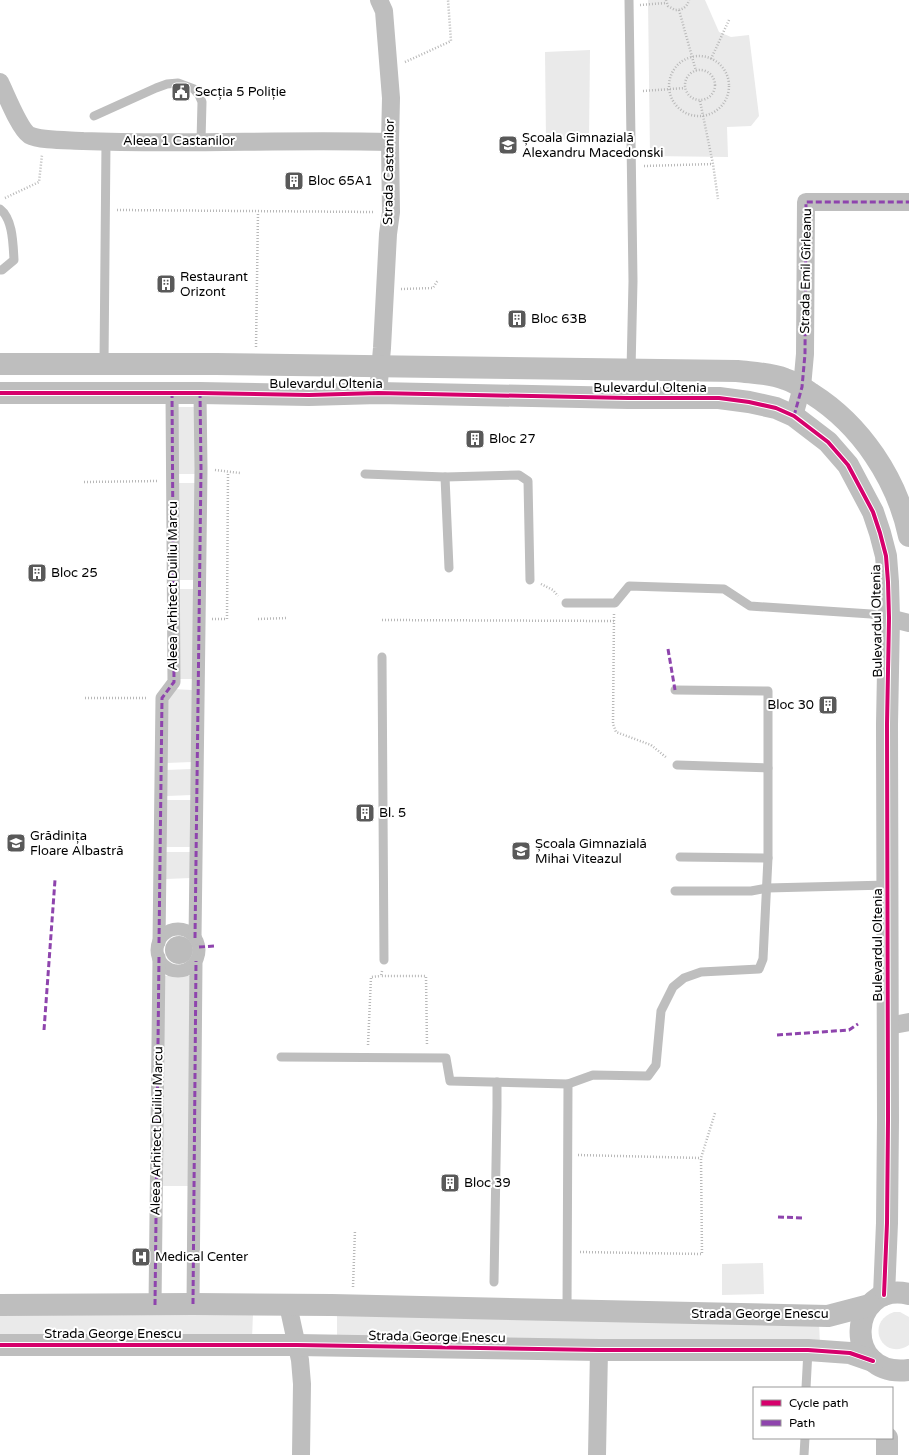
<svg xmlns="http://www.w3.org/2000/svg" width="909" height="1455" font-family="'Varela Round',sans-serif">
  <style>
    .green { fill: #eaeaea }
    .water { fill: #bcbcbc }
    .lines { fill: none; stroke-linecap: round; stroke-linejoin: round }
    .path { stroke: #b8b8b8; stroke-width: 2.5; stroke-dasharray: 1 2; stroke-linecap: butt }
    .service { stroke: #bebebe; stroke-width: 9 }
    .pedestrian { stroke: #bebebe; stroke-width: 13 }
    .minor { stroke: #bebebe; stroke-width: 18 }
    .tertiary { stroke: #bebebe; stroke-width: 22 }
    .quiet { stroke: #8e44ad; stroke-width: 3; stroke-dasharray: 6 3; stroke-linecap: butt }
    .cycleway-casing { stroke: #fff; stroke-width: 6 }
    .cycleway { stroke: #d6006c; stroke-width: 4 }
    .labels { text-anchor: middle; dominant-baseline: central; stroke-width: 4; stroke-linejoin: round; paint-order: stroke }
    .poi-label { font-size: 13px; fill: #000; stroke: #fff; text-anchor: start }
    .street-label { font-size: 13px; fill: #000; stroke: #fff }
  </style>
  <rect width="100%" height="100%" fill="#fff"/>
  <g class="green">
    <polygon points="648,0 705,0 719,32 731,37 749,35 759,116 751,126 727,127 728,157 650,156"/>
    <polygon points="590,50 589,139 546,140 545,52"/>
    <rect x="178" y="407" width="18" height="67"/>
    <polygon points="178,483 195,483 194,580 178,580"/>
    <rect x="178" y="589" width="16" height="90"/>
    <polygon points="173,689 192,690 192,762 166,763 166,699"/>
    <polygon points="191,769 192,795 167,796 166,770"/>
    <rect x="166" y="800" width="25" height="47"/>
    <polygon points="165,852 191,852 191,878 166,879"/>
    <polygon points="164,976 191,976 189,1186 162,1186"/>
    <polygon points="763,1263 764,1294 722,1295 722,1264"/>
    <polygon points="337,1312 819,1322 820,1345 337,1339"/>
    <path d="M894 1312H900L909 1317V1345C882 1362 864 1322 894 1312Z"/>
    <polygon points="0,1313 253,1313 252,1339 0,1339"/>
  </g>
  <circle class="water" cx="179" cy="950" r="14"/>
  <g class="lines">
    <g class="path">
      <path d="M666 0 668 6 675 10C683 10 687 7 689 0"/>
      <polyline points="640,5 666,3"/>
      <polyline points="679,10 696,71"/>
      <circle cx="699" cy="86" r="30"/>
      <polyline points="711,59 729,20"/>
      <polyline points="405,62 451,41 448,0"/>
      <circle cx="700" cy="85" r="15"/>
      <polyline points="643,91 685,88"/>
      <polyline points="700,101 713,164 718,199"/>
      <polyline points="644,166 713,164"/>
      <polyline points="5,198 39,182 42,155"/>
      <polyline points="117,210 374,212"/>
      <polyline points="401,289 433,288 438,280"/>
      <polyline points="256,347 258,212"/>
      <polyline points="215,470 240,473"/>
      <polyline points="84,482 159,481"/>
      <polyline points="541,584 553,590 558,596"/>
      <polyline points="614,614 613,724 616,732 651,745 667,758"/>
      <polyline points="212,619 227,619 228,472"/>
      <polyline points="258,619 287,618"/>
      <polyline points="382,620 614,621"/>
      <polyline points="85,698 148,698"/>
      <polyline points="382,971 381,976 426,976 427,1046"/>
      <polyline points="368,1045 371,977 381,976"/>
      <polyline points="578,1155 701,1158"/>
      <polyline points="580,1252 702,1254 701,1158 715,1113"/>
      <polyline points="353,1287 355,1230"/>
    </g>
    <g class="service">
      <polyline points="629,0 633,281 631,370"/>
      <polyline points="94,116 156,88 167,84 178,83 194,89 199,95 202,102 201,141"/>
      <path d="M0 209C13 219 13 244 14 260L2 270H0"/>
      <polyline points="104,364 106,142"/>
      <polyline points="365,474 445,477 519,475 528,481 530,580"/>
      <polyline points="445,477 449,568"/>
      <polyline points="566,603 615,603 629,586 724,589 750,606 871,614 889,618"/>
      <polyline points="382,657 384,960"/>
      <polyline points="677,765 768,768"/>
      <polyline points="680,857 768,858"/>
      <polyline points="675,891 751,891 767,888 888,885"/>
      <polyline points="281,1057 446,1058 450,1081 568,1084 593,1075 648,1076 656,1065 661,1011 673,987 684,978 701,972 759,969 763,959 768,858 768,691 675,690"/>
      <polyline points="494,1282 497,1106 497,1082"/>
      <polyline points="567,1310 568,1084"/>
      <polyline points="806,1388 808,1350"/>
      <polyline points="804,1455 805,1438"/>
    </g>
    <g class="pedestrian">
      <circle cx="178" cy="950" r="21"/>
      <polyline points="195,938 201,469 200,393"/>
      <polyline points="159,943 162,698 174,682 172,393"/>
      <polyline points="193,1304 196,961"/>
      <polyline points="155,1305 159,957"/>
    </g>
    <g class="minor">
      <path d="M0 82C6 94 19 128 29 135 40 141 71 140 83 141 185 145 288 139 390 142"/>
      <polyline points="378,393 382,348 388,234 391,212 390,142 391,98 384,11 379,0"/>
      <polyline points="794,416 802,387 805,354 806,202 909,202"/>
      <polyline points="889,618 909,623"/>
      <polyline points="888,1026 909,1022"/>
      <polyline points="288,1305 300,1360 302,1384 301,1455"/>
      <polyline points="597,1455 599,1350"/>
    </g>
    <g class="tertiary">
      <path d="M0 364H216L737 371C753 373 770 373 785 379 795 382 803 388 812 394 861 425 897 479 909 536"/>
      <polyline points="0,393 200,393 309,395 378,393 628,398 719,398 749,402 776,408 794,416 828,442 848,465 873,512 880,533 886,556 888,582 889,618 887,724 888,1120 887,1223 884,1295"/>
      <path d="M909 1294C848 1280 841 1379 909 1370"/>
      <polyline points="0,1305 193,1304 332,1305 828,1316 870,1305"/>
      <polyline points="0,1345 297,1345 599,1350 808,1350 850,1353 873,1361"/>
      <polyline points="887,1455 887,1438"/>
    </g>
    <g class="quiet">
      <polyline points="794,416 802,387 805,354 806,202 909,202"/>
      <polyline points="668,649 675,690"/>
      <polyline points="195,938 201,469 200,393"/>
      <polyline points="159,943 162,698 174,682 172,393"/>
      <polyline points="199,947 215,946"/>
      <polyline points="44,1030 55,880"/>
      <polyline points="777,1035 849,1030 858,1024"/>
      <polyline points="778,1217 805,1218"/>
      <polyline points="193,1304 196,961"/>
      <polyline points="155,1305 159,957"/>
    </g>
    <defs>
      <g id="cycleway">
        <polyline points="0,393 200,393 309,395 378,393 628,398 719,398 749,402 776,408 794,416 828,442 848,465 873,512 880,533 886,556 888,582 889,618 887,724 888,1120 887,1223 884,1295"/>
        <polyline points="0,1345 297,1345 599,1350 808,1350 850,1353 873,1361"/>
      </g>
    </defs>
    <use href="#cycleway" class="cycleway-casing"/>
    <use href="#cycleway" class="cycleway"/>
  </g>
  <defs>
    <symbol id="civic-square" viewBox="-11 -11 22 22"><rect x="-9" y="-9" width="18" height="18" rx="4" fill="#595959" stroke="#fff"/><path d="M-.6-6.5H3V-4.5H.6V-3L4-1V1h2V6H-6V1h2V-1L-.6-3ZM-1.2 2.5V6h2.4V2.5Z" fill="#fff"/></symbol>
    <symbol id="school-square" viewBox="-11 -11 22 22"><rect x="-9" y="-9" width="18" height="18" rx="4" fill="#595959" stroke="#fff"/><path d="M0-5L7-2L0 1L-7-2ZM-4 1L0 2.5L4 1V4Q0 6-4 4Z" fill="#fff"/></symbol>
    <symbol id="building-square" viewBox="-11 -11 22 22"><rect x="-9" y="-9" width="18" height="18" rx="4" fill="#595959" stroke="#fff"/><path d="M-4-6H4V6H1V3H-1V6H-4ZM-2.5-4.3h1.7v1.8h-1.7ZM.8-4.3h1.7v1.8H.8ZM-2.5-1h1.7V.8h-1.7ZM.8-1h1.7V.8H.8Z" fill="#fff"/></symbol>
    <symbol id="hospital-square" viewBox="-11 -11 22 22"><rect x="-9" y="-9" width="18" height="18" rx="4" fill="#595959" stroke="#fff"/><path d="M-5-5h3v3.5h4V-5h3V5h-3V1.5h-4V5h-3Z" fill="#fff"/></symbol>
  </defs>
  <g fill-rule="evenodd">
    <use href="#civic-square" x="170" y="81" width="22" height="22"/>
    <use href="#school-square" x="497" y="134" width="22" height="22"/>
    <use href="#building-square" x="283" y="170" width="22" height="22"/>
    <use href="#building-square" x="155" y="273" width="22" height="22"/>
    <use href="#building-square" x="506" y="308" width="22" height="22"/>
    <use href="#building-square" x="464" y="428" width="22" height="22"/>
    <use href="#building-square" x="26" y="562" width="22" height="22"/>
    <use href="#building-square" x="817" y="694" width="22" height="22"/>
    <use href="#building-square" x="354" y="802" width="22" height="22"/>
    <use href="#school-square" x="5" y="832" width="22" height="22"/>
    <use href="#school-square" x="510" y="840" width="22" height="22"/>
    <use href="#building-square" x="439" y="1172" width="22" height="22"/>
    <use href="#hospital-square" x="130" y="1246" width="22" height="22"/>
  </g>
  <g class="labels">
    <g class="poi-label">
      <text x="195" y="92">Secția 5 Poliție</text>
      <text x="522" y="138">Școala Gimnazială<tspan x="522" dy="15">Alexandru Macedonski</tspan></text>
      <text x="308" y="181">Bloc 65A1</text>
      <text x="180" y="277">Restaurant<tspan x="180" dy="15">Orizont</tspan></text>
      <text x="531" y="319">Bloc 63B</text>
      <text x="489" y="439">Bloc 27</text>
      <text x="51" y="573">Bloc 25</text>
      <text x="814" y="705" text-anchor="end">Bloc 30</text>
      <text x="379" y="813">Bl. 5</text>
      <text x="30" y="836">Grădinița<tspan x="30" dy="15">Floare Albastră</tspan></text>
      <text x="535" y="844">Școala Gimnazială<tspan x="535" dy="15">Mihai Viteazul</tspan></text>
      <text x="464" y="1183">Bloc 39</text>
      <text x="155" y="1257">Medical Center</text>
    </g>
    <g class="street-label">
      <text x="179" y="141">Aleea 1 Castanilor</text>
      <text transform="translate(389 172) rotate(-89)">Strada Castanilor</text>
      <text transform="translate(806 271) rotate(-89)">Strada Emil Gîrleanu</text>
      <text x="326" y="384">Bulevardul Oltenia</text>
      <text x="650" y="388">Bulevardul Oltenia</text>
      <text transform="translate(173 586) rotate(-90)">Aleea Arhitect Duiliu Marcu</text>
      <text transform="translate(877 621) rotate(-91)">Bulevardul Oltenia</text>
      <text transform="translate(878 945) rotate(-90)">Bulevardul Oltenia</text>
      <text transform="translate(157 1131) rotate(-89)">Aleea Arhitect Duiliu Marcu</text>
      <text x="760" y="1314">Strada George Enescu</text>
      <text x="113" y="1334">Strada George Enescu</text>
      <text transform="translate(437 1337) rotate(1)">Strada George Enescu</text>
    </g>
  </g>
  <rect x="753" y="1387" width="140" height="52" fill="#ffffff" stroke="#999999"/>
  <rect x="761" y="1400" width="20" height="6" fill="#d6006c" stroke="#999999"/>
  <text x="789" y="1407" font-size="12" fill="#000000">Cycle path</text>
  <rect x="761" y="1420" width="20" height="6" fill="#8e44ad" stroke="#999999"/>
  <text x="789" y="1427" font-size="12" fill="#000000">Path</text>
</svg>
